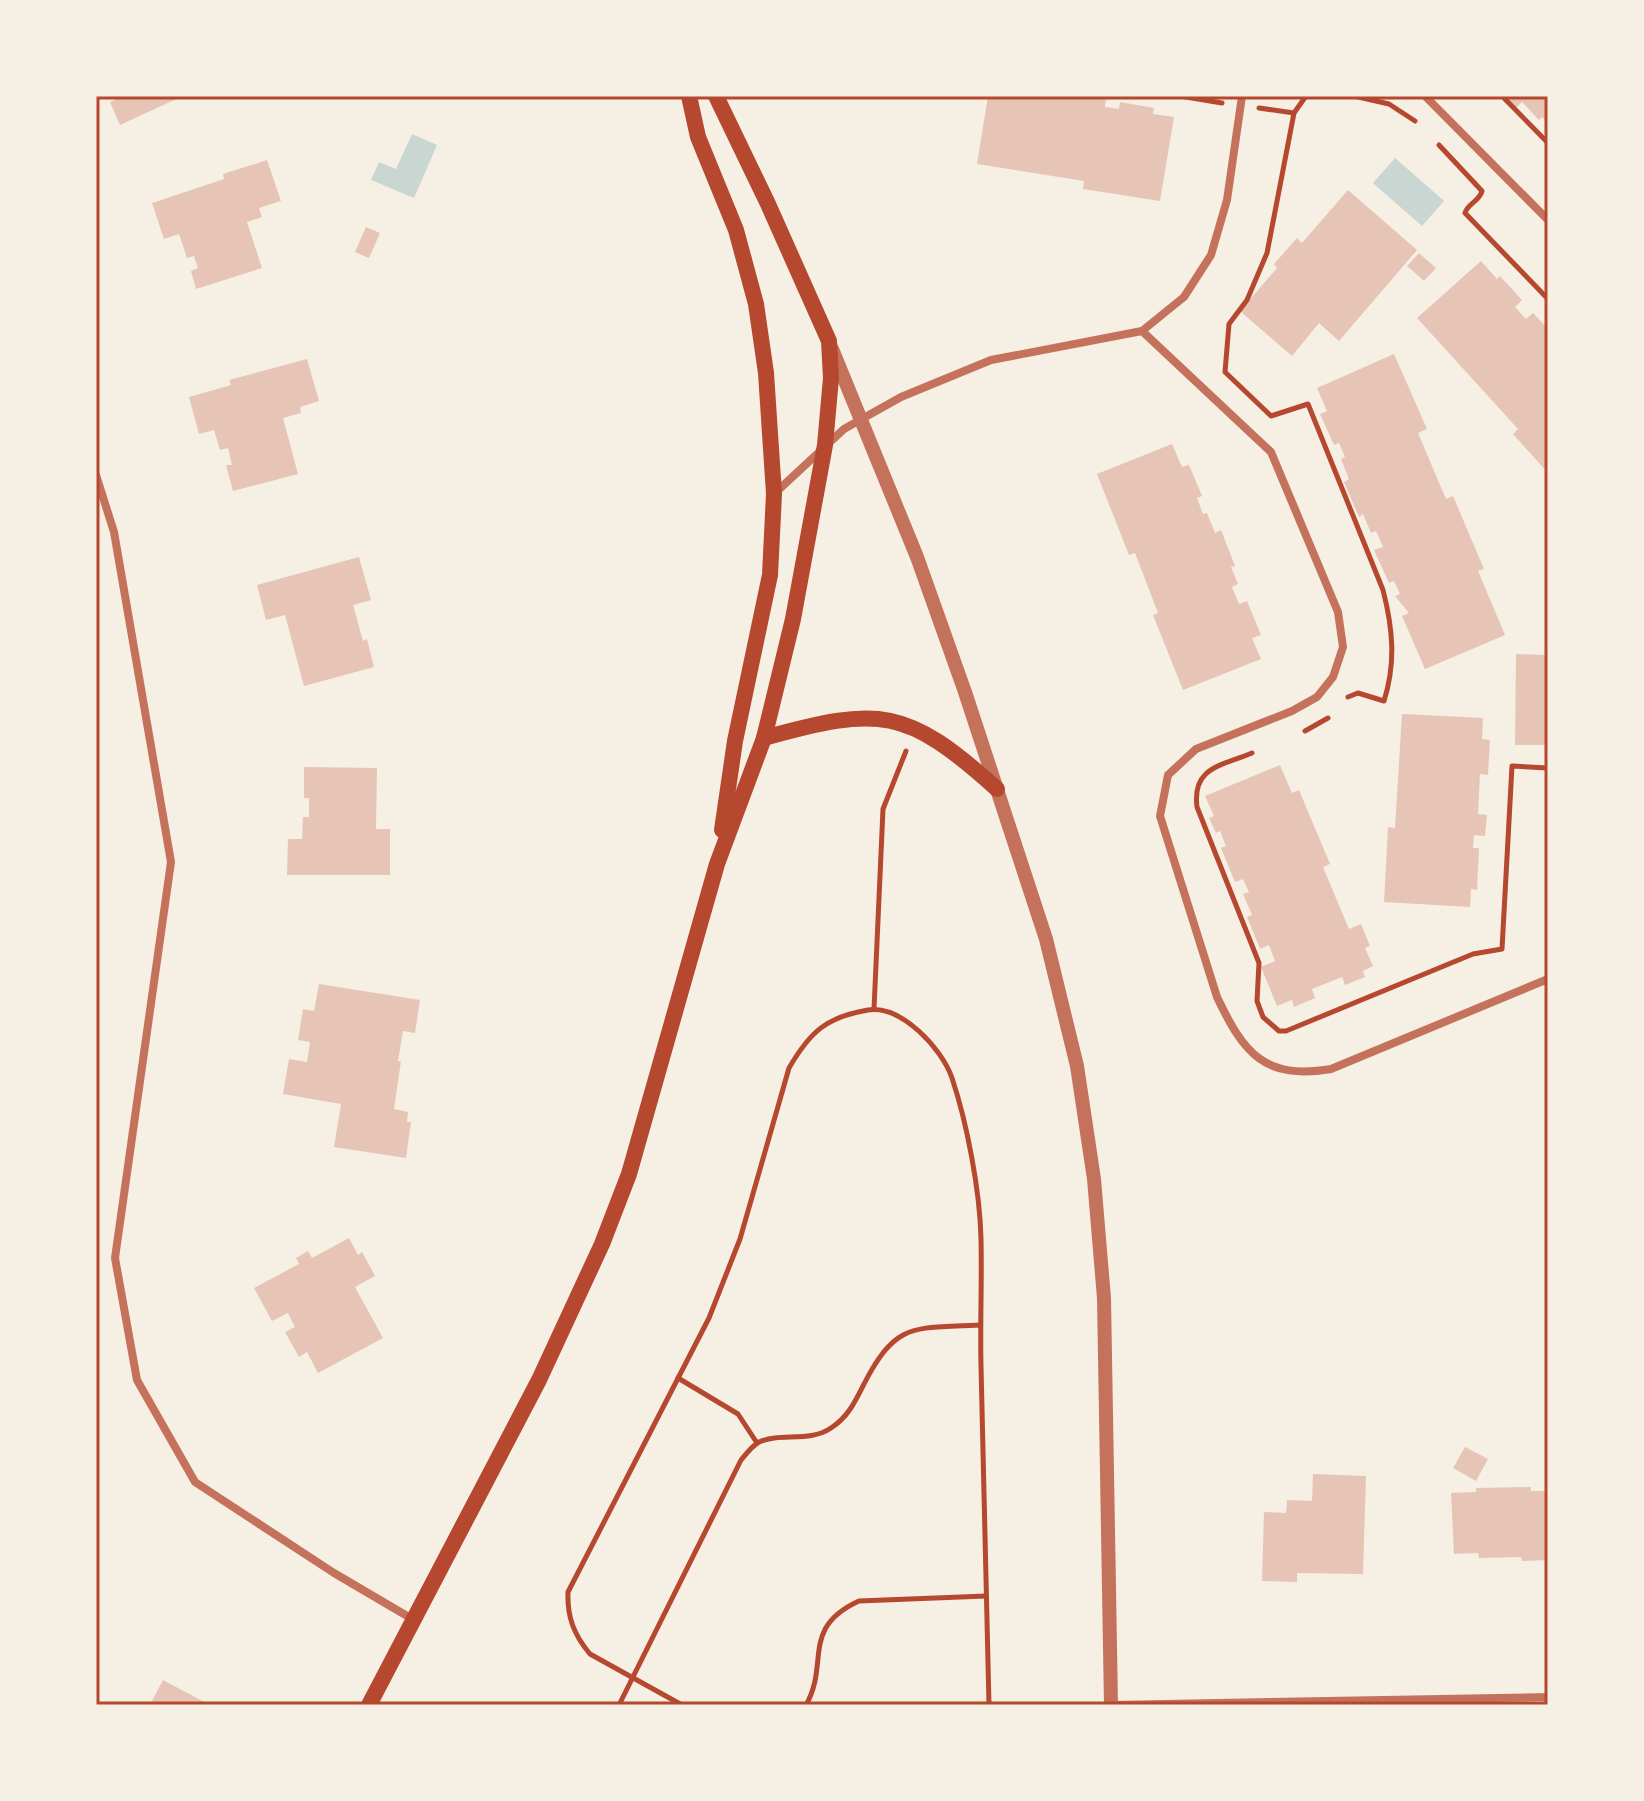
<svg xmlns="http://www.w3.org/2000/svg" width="1644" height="1801" font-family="Jost,sans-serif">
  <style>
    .water { fill: #c9d6d2 }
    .building { fill: #e6c5b7 }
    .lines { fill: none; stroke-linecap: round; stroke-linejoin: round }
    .path { stroke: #b5482f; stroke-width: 5 }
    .minor { stroke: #c5725c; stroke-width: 8 }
    .tertiary { stroke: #c5725c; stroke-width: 14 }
    .secondary { stroke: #b5482f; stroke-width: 16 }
    .neatline { fill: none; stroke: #b5482f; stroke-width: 3 }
  </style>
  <rect width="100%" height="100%" fill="#f6efe4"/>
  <g class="water">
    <polygon points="412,134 437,145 414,198 371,180 379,162 396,169"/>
    <polygon points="1395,158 1444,201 1422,226 1373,183"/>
  </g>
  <g class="building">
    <polygon points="113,96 183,96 120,125 110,102 115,100"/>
    <polygon points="988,96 1106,96 1105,107 1119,109 1120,102 1154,108 1153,114 1174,117 1160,201 1083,189 1084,181 977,164"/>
    <polygon points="1505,96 1548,96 1548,123 1542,117 1539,120 1522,102 1516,108"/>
    <polygon points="267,160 281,201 259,208 262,217 247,222 262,268 196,289 191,271 198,268 194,256 187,258 179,234 164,239 152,203 224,179 223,174"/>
    <polygon points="1348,190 1417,250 1339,341 1319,323 1292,356 1240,311 1277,268 1274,264 1297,238 1302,243"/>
    <polygon points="366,227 380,233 369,258 355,252"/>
    <polygon points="1419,253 1436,268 1424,281 1407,266"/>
    <polygon points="1481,261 1497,279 1500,276 1522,300 1515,307 1526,319 1533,313 1548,329 1548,473 1513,434 1518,429 1417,318"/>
    <polygon points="1394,354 1427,429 1418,433 1446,499 1453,496 1484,569 1478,571 1505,635 1425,669 1402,616 1409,613 1395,596 1400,594 1394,581 1389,583 1374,550 1383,547 1376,531 1371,533 1363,514 1359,517 1344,482 1349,479 1341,459 1345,457 1339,443 1334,445 1320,414 1327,411 1317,388"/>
    <polygon points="307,359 319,401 300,407 301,413 283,418 298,474 233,491 226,465 232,465 228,448 220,450 214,430 199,434 189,397 231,385 229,380"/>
    <polygon points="1172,444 1182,467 1189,465 1202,496 1197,498 1203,514 1207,513 1215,533 1221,530 1235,566 1231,567 1238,584 1232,587 1239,604 1247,601 1261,635 1252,638 1261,659 1183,690 1153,615 1158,613 1135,553 1129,555 1097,474"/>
    <polygon points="359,557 371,600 353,605 363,641 367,639 374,667 304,686 285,615 266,620 257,585"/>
    <polygon points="1516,654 1548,655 1548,745 1515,745"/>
    <polygon points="1402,714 1483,718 1482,739 1490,740 1488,775 1480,774 1478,814 1487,815 1485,836 1474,835 1473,848 1479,848 1477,890 1471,889 1470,907 1384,902 1388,827 1395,828"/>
    <polygon points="1280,765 1292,793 1299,790 1330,864 1323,867 1349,929 1361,924 1370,946 1365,948 1373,966 1363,971 1365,977 1345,985 1342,977 1312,989 1315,998 1294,1007 1292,1000 1277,1006 1261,967 1275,961 1269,945 1260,949 1247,917 1252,915 1243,894 1249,892 1243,879 1235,882 1221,848 1226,846 1220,831 1216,833 1209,818 1214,816 1205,796"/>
    <polygon points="304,767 377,768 376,829 390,829 390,875 287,875 288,839 302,839 303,817 309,817 309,798 304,798"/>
    <polygon points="319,984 420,1000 415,1033 403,1031 398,1061 401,1061 394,1109 408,1112 407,1122 411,1122 406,1158 334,1147 341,1104 283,1094 289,1059 307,1062 310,1042 298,1040 303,1009 314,1011"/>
    <polygon points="349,1238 358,1255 362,1252 375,1276 355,1287 383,1338 318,1373 307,1352 299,1357 285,1332 295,1327 288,1313 272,1321 254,1288 299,1264 296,1258 308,1251 312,1258"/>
    <polygon points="1465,1447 1488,1459 1476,1481 1453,1468"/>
    <polygon points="1313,1474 1366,1476 1363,1574 1297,1573 1297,1582 1262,1581 1264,1512 1286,1513 1287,1500 1312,1501"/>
    <polygon points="1531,1487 1531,1491 1548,1491 1548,1560 1522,1561 1521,1557 1479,1558 1478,1553 1454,1554 1451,1493 1476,1492 1476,1488"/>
    <polygon points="163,1680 210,1705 150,1705"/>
  </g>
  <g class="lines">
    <g class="path">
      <polyline points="1180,96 1222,103"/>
      <path d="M1306 96 1294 113 1267 253 1247 300 1229 324 1225 372 1271 416 1308 404 1383 590C1393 629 1396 663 1384 701L1358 693 1348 697"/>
      <polyline points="1354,96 1389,104 1415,121"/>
      <polyline points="1502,96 1548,143"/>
      <polyline points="1259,108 1294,113"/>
      <path d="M1439 145 1482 191C1479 202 1468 203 1465 213L1548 299"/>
      <polyline points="1305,731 1328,718"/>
      <path d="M1252 753C1221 766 1192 767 1197 807L1259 963 1257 1001 1263 1017 1279 1031H1286L1473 954 1502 949 1512 766 1548 768"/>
      <polyline points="874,1009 883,809 906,751"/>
      <polyline points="678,1378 738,1414 757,1443"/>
      <path d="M619 1705 741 1460C746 1454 752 1446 759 1442 781 1432 809 1443 831 1428 848 1417 855 1402 864 1384 897 1320 914 1329 980 1325"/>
      <path d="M682 1705 590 1654C574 1635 567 1617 568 1592L709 1318 740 1239 789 1068C810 1032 826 1017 868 1010 902 1005 942 1049 952 1078 967 1123 980 1191 981 1239 982 1281 980 1323 981 1366 984 1479 986 1592 989 1705"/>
      <path d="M806 1705C830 1663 800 1628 859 1601L986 1596"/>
    </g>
    <g class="minor">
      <polyline points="1425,96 1548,220"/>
      <path d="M1142 331 1271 452 1338 612 1343 647 1333 677 1317 697 1292 711 1196 749 1168 775 1160 816 1217 997C1244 1054 1265 1080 1331 1069L1548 979"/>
      <polyline points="96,475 114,532 171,862 115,1258 137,1380 195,1482 334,1573 414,1620"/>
      <polyline points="774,494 844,429 901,397 991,360 1142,331 1184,297 1211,255 1227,200 1242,96"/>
      <polyline points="1111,1705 1548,1697"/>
    </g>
    <polyline class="tertiary" points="832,349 917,557 965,692 1046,939 1077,1066 1094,1179 1104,1298 1111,1705"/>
    <g class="secondary">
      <polyline points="689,96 698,137 736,230 756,304 766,373 774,494 770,575 735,741 722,830"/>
      <path d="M764 738C880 706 906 707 997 789"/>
      <polyline points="369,1705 539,1380 602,1244 629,1174 717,864 764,738 793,619 825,445 831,378 829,341 768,204 716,96"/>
    </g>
  </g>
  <rect width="1644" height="1801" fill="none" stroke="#f6efe4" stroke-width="196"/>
  <rect x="98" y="98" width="1448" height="1605" class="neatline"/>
</svg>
